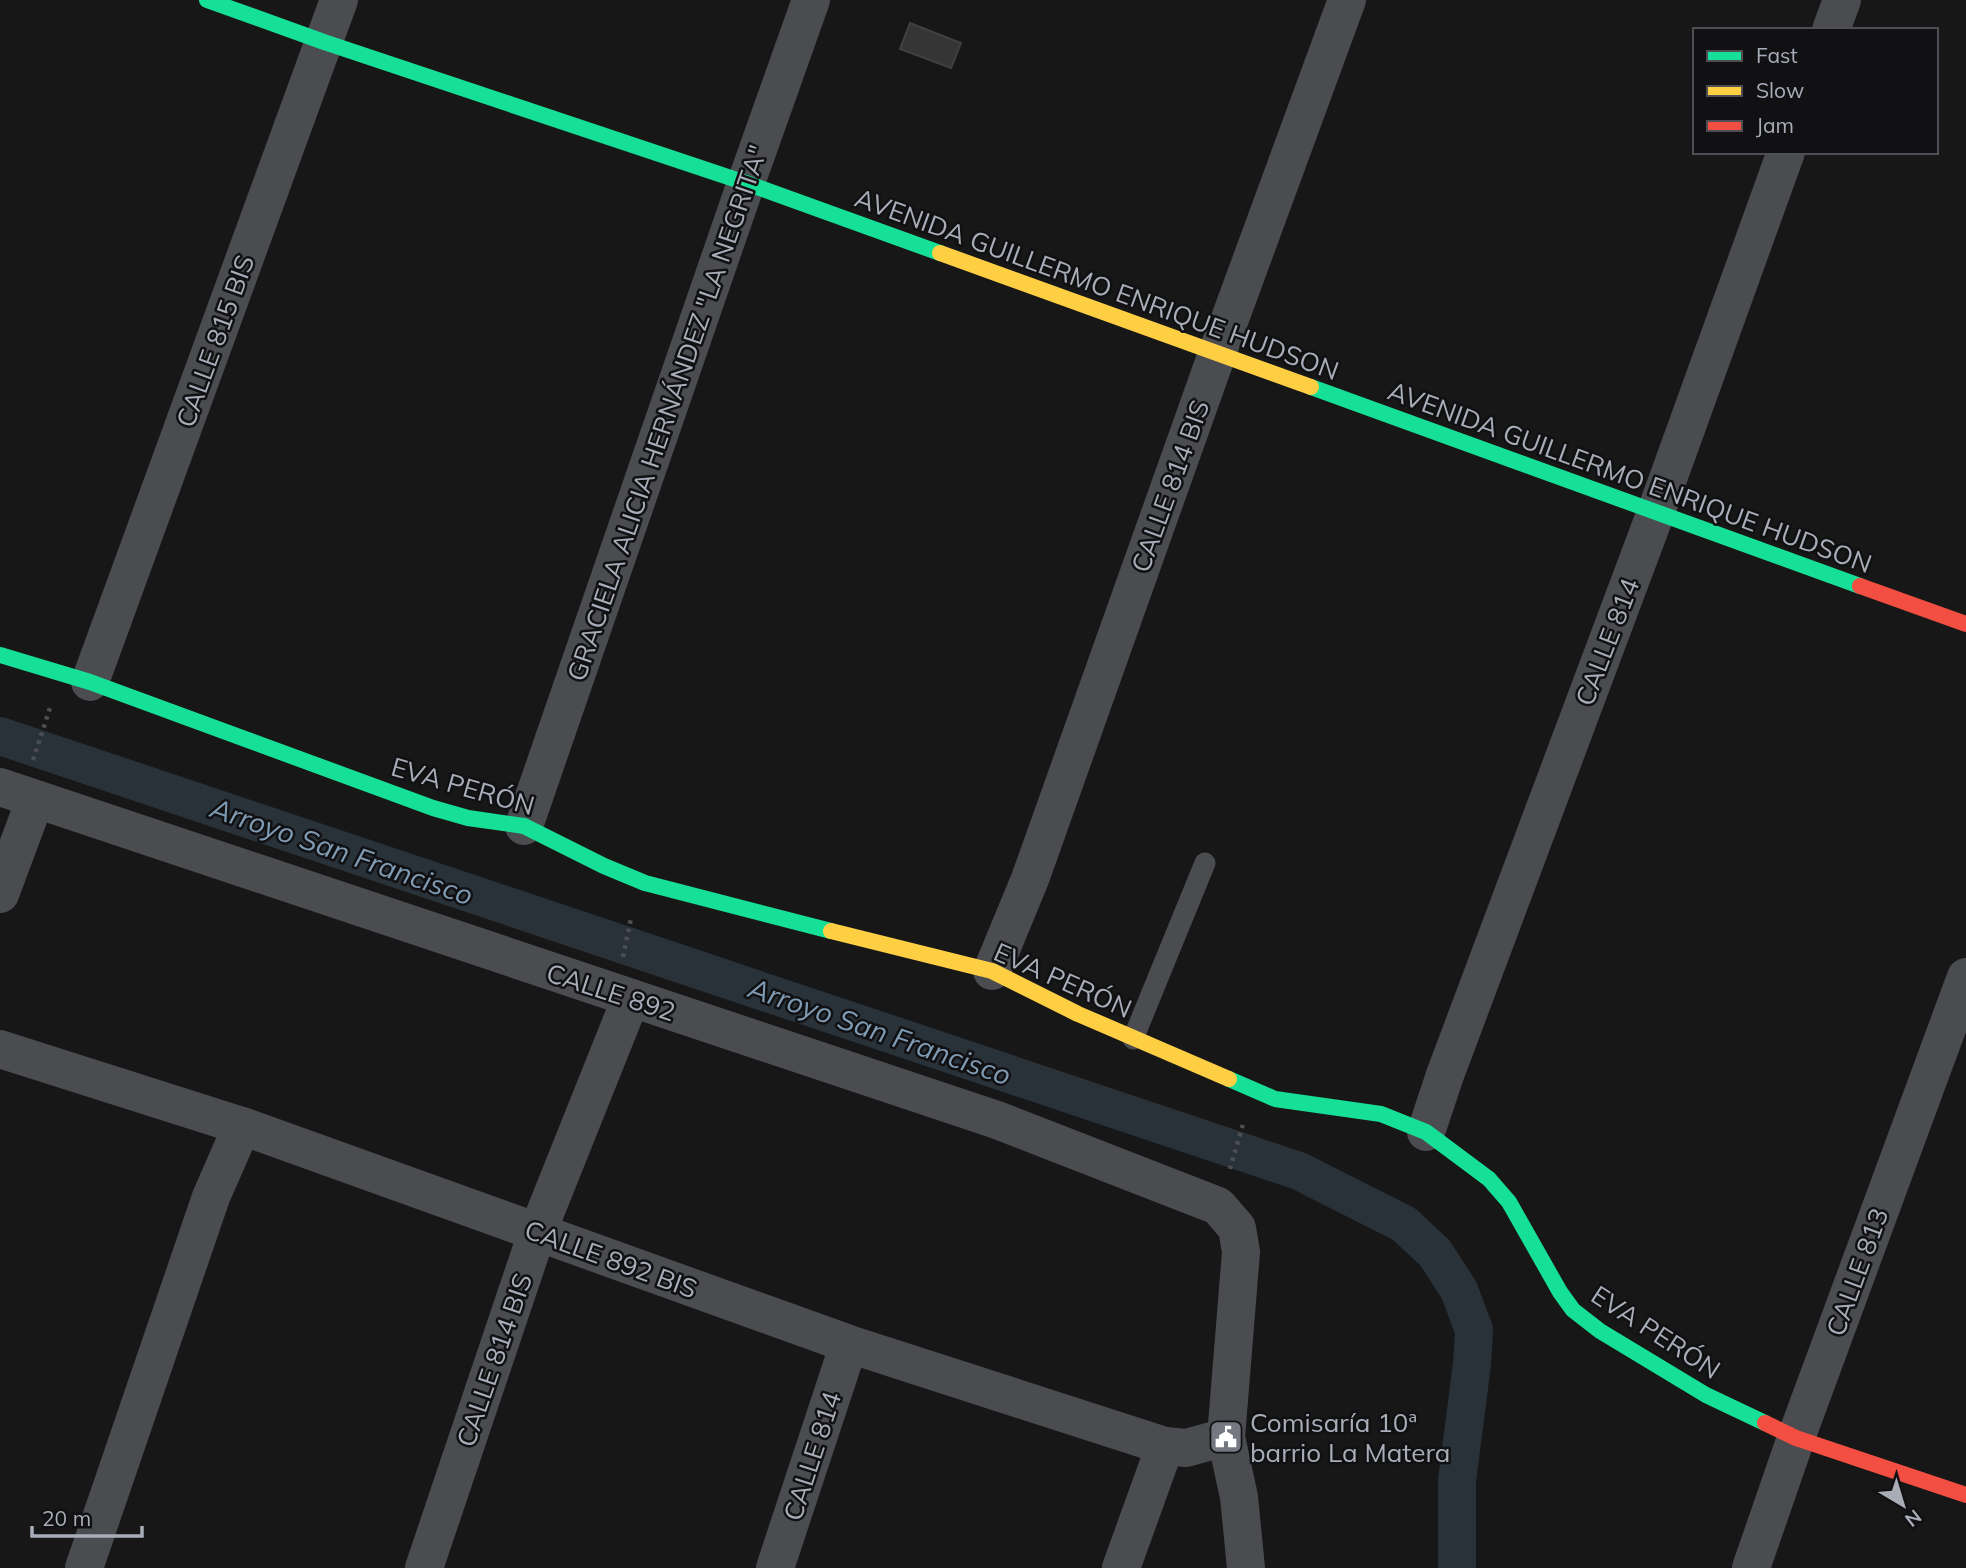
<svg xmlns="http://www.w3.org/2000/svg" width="1966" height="1568" font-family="Mulish,sans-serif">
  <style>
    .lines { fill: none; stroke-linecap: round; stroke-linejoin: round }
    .canal { stroke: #2a3239; stroke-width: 38 }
    .building { fill: #353536; stroke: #3f4043; stroke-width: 2 }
    .path { stroke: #4d4e52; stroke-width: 4.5; stroke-dasharray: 3.5 5; stroke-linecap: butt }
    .lane { stroke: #4b4c50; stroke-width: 21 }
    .street { stroke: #4b4c50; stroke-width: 38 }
    .fast { stroke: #16e098; stroke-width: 16 }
    .slow { stroke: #ffcf43; stroke-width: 16 }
    .jam { stroke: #f24e42; stroke-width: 16 }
    .labels { text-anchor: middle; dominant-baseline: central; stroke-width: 5; stroke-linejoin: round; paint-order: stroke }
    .street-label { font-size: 26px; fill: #a8adb8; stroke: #111113 }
    .poi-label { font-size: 26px; fill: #a8adb8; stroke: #111113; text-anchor: start }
    .water-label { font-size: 28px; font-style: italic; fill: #7f9bb3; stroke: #111113 }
  </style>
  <rect width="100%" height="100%" fill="#171717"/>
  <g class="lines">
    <polyline class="canal" points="0,736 1299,1171 1404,1224 1435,1253 1459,1290 1474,1330 1472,1364 1457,1481 1457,1568"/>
  </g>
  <polygon class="building" points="910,23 961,43 951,68 900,49"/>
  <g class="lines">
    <g class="path">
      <polyline points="33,760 50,708"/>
      <polyline points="623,957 631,918"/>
      <polyline points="1230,1169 1243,1124"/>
    </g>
    <polyline class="lane" points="1133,1039 1205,863"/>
    <g class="street">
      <polyline points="1831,30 1842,0"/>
      <polyline points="90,682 339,0"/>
      <polyline points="0,787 997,1120 1218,1206 1237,1228 1241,1252 1226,1437 1239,1497 1246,1568"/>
      <polyline points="524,826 746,183 811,0"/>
      <polyline points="0,894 35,800"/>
      <polyline points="992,971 1030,879 1217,354 1347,0"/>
      <polyline points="0,1049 242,1126 849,1344 1165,1446 1186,1448 1226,1437"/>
      <polyline points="1426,1132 1445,1075 1656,512 1786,152"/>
      <polyline points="84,1568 211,1197 242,1126"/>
      <polyline points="424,1568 537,1233 631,998"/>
      <polyline points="775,1568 849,1344"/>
      <polyline points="1121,1568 1165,1446"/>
      <polyline points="1751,1568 1796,1438 1966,977"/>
    </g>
    <g class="fast">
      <polyline points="207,0 324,42 746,183 940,253"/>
      <polyline points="1311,387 1860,586"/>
      <polyline points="0,655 90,682 433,808 468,818 524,826 604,866 645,883 831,931"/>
      <polyline points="1229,1079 1275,1099 1381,1114 1426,1132 1489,1179 1509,1202 1560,1292 1573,1310 1600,1331 1706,1395 1765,1423"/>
    </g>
    <g class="slow">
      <polyline points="940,253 1311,387"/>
      <polyline points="831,931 992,971 1078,1014 1229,1079"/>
    </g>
    <g class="jam">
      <polyline points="1860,586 1966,624"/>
      <polyline points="1765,1423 1796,1438 1966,1495"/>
    </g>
  </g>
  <defs>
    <symbol id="civic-square" viewBox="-11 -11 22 22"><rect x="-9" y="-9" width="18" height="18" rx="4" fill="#757880" stroke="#111113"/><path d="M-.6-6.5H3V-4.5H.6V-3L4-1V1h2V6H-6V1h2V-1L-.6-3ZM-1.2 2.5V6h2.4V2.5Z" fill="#fff"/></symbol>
  </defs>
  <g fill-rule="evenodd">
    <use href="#civic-square" x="1207" y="1418" width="38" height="38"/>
  </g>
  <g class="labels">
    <g class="street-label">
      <text transform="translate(1097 284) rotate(20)">AVENIDA GUILLERMO ENRIQUE HUDSON</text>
      <text transform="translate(215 341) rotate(-70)">CALLE 815 BIS</text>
      <text transform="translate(667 413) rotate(-71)">GRACIELA ALICIA HERNÁNDEZ "LA NEGRITA"</text>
      <text transform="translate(1630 477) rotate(20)">AVENIDA GUILLERMO ENRIQUE HUDSON</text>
      <text transform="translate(1170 486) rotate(-70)">CALLE 814 BIS</text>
      <text transform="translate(1607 642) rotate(-69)">CALLE 814</text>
      <text transform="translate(463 786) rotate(16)">EVA PERÓN</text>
      <text transform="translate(1063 980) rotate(24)">EVA PERÓN</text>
      <text transform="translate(611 992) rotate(18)">CALLE 892</text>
      <text transform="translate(611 1259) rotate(20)">CALLE 892 BIS</text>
      <text transform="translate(1857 1272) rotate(-70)">CALLE 813</text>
      <text transform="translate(1656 1332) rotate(33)">EVA PERÓN</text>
      <text transform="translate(494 1360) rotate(-71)">CALLE 814 BIS</text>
      <text transform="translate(812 1456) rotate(-72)">CALLE 814</text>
    </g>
    <g class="poi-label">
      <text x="1250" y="1422">Comisaría 10ª<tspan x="1250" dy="30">barrio La Matera</tspan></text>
    </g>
    <g class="water-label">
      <text transform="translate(342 851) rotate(19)">Arroyo San Francisco</text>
      <text transform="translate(880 1031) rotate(19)">Arroyo San Francisco</text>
    </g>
  </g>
  <rect x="1693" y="28" width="245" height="126" fill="#111113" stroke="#4d4f55" stroke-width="2"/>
  <rect x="1707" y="51" width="35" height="10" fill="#16e098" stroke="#4d4f55" stroke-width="2"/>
  <text x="1756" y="63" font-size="21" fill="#a8adb8">Fast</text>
  <rect x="1707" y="86" width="35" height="10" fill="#ffcf43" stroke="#4d4f55" stroke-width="2"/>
  <text x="1756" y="98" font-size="21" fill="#a8adb8">Slow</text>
  <rect x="1707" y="121" width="35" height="10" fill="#f24e42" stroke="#4d4f55" stroke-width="2"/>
  <text x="1756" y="133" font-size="21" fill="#a8adb8">Jam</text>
  <g transform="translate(1903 1505) rotate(142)" stroke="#111113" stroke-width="5" paint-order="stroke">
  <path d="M0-5L12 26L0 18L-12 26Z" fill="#a8adb8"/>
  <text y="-10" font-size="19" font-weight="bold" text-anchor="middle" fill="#a8adb8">N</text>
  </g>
  <path d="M32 1526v10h110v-10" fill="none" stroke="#a8adb8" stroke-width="3.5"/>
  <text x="42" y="1526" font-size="21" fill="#a8adb8" stroke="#111113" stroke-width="5" paint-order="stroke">20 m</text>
</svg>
